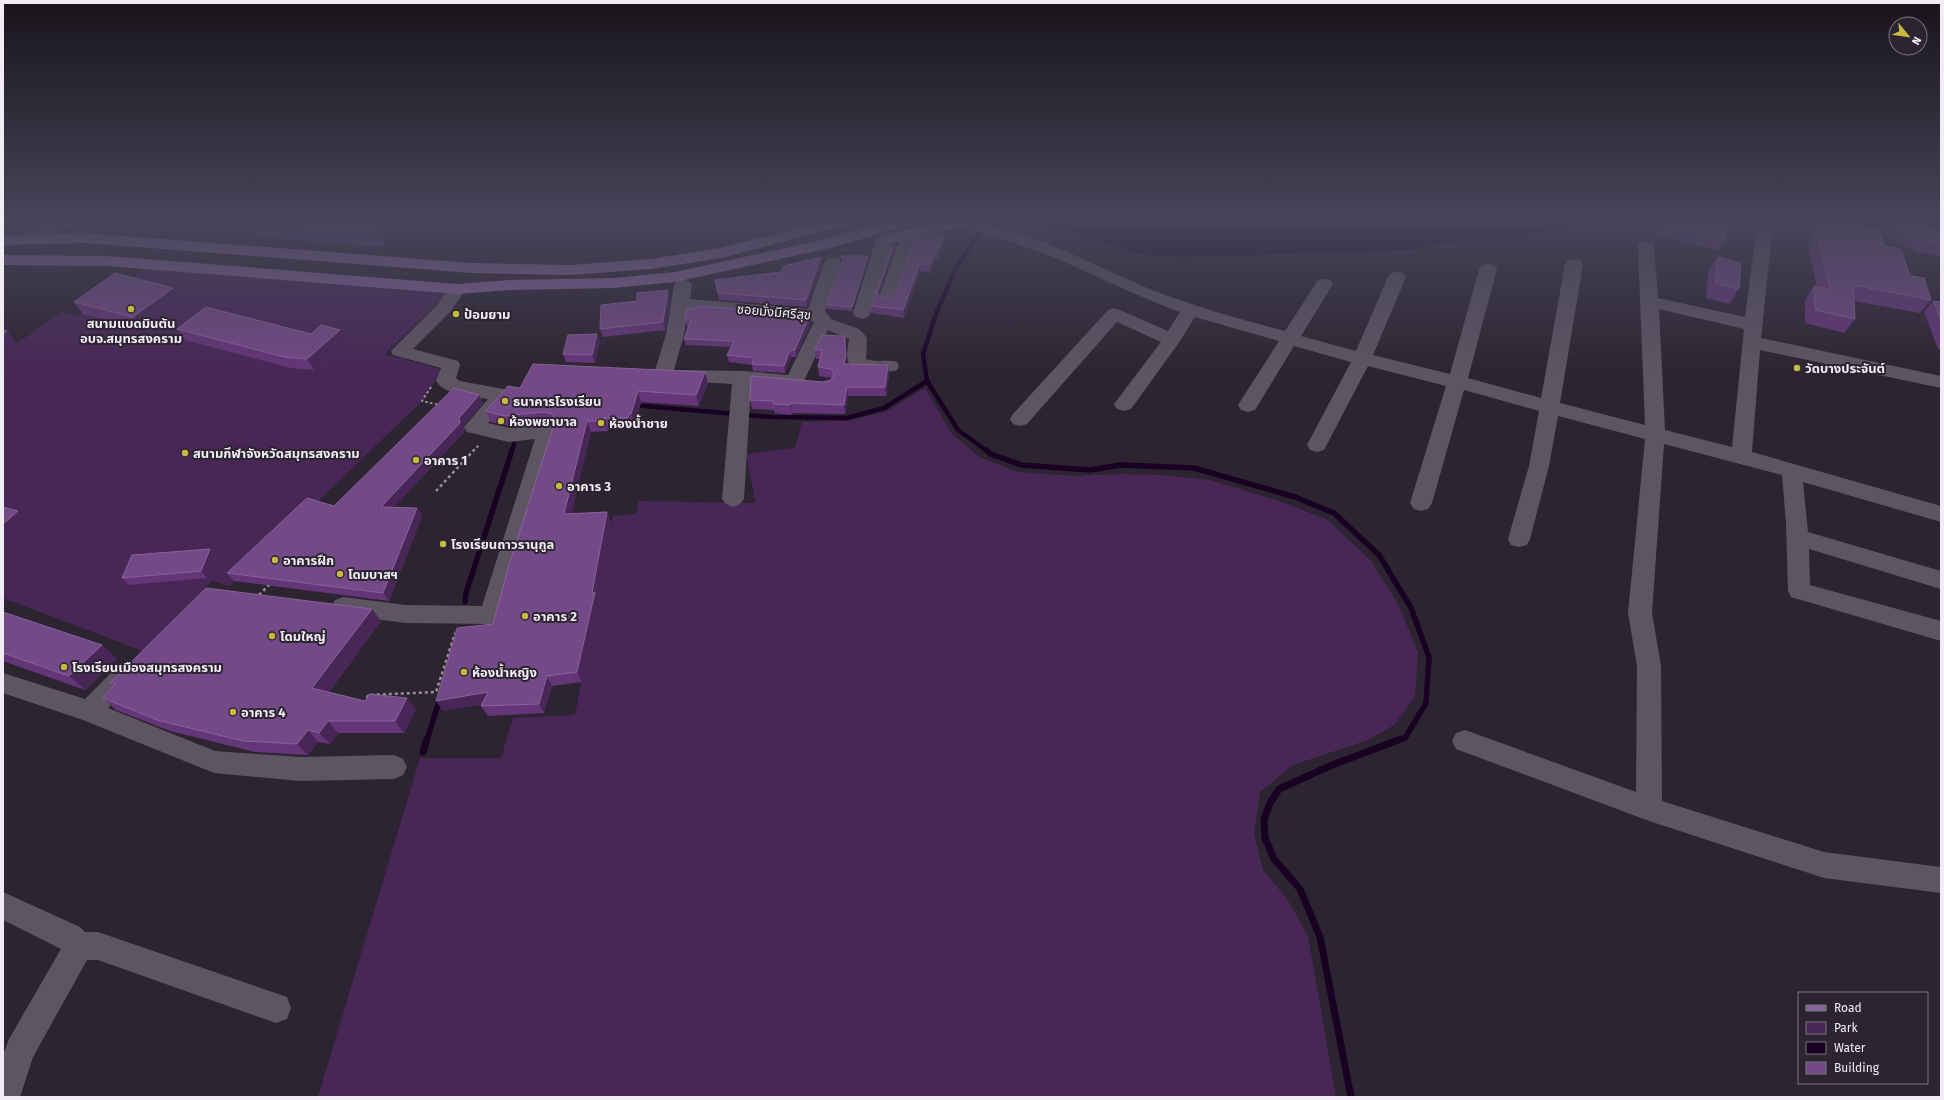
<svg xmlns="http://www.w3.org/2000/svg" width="1944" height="1100" font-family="'Fira Sans','Noto Sans Thai',sans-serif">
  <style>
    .green { fill: #482757 }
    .water { fill: #190124 }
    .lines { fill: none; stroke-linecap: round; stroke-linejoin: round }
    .stream-far2 { stroke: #190124; stroke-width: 4.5 }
    .stream-far1 { stroke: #190124; stroke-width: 5.5 }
    .stream { stroke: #190124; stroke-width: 7 }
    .path-far1 { stroke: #97919b; stroke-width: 2; stroke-dasharray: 2.5 2.5; stroke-linecap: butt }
    .path { stroke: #97919b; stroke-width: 2.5; stroke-dasharray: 3 3; stroke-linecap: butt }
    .minor { fill: #5e5563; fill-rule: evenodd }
    .major { fill: #89639b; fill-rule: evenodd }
    .wall { fill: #653579 }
    .shaded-wall { fill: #482657 }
    .building { fill: #744987; stroke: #886298 }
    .poi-dot { fill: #c6bb3c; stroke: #2d2431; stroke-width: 1.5 }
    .labels { text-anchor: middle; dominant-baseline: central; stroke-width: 4; stroke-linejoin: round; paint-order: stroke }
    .street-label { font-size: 13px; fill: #f2edf5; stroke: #2d2431 }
    .poi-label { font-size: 13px; font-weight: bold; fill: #f2edf5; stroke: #2d2431; text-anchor: start }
  </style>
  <rect width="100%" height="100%" fill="#2d2431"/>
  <g class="green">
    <polygon points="151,264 453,288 385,354 440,369 440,374 422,401 230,586 212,581 143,651 3,598 3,353 62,312 79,316"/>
    <polygon points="925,388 951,433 979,457 1018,472 1075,476 1121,474 1161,475 1210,480 1282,502 1328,520 1372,562 1399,606 1418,653 1415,697 1394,725 1368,740 1293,765 1260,792 1254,834 1263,870 1287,899 1308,936 1336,1097 318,1097 420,758 501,758 513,718 575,715 613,516 636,514 639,501 756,503 746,454 795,448 802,422 848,421 888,411"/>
  </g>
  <g class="water">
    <polygon points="1013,219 1598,219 1557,229 1500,239 1444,243 1410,250 1181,257 1140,254 1057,228"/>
    <polygon points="1898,219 1941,219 1941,227"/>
  </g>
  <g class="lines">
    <g class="stream-far2">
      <polyline points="633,405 771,417 847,418 884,408 927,381"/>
      <polyline points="512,451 514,444"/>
      <polyline points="987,451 958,430 927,381 923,354 936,314 955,270 979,234 1001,219"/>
    </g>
    <g class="stream-far1">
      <polyline points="986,450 991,454 1021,465 1090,470 1121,465 1194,468 1295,497 1334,513 1379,555 1411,608 1429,657 1426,703 1405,738 1398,740"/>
      <polyline points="465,602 466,593 512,450"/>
      <polyline points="427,740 440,698"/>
    </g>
    <g class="stream">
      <polyline points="423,752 427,739"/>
      <polyline points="1351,1097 1320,937 1300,889 1274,859 1265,838 1264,819 1270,803 1279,789 1332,765 1401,739"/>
    </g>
    <g class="path-far1">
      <polyline points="431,387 422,401 440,405"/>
      <polyline points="473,451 480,444"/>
    </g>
    <g class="path">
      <polyline points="436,491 474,450"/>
      <polyline points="259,595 270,584"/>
      <polyline points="367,698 368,695 436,692 455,633"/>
    </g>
    <g class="minor">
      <polygon points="57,219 77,219 75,222 38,242 32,243 26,242 24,238 26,234"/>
      <path d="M954 219C970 219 983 223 998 227 1052 241 1101 269 1152 290 1196 307 1240 319 1285 331L1318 280 1324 279 1330 280 1333 284 1301 336 1356 351 1388 277 1391 273 1397 272 1403 273 1406 277 1373 355 1450 374 1479 269 1482 265 1488 264 1494 265 1497 269 1468 378 1541 398 1565 264 1568 260 1574 259 1580 260 1583 264 1560 403 1645 425 1638 247 1640 243 1646 242 1652 243 1654 247 1658 298 1745 317 1756 234 1758 230 1764 229 1770 230 1772 234 1761 338 1941 376V388L1760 350 1752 452 1941 506V522L1803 482 1808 532 1941 571V589L1809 549 1810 585 1941 621V641L1791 597 1788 591 1786 523 1782 475 1664 444 1652 613 1661 666 1662 801 1824 852 1941 867V893L1824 878 1649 821 1456 749 1452 741 1456 733 1465 730 1636 792 1637 666 1628 613 1645 439 1558 416 1549 466 1530 539 1527 545 1519 547 1511 545 1508 539 1529 466 1539 411 1464 390 1432 503 1428 509 1421 511 1414 509 1410 503 1446 386 1368 366 1324 450 1317 452 1310 450 1307 445 1351 362 1294 346 1255 410 1248 412 1241 410 1238 405 1279 341 1195 317 1178 344 1131 409 1124 411 1117 409 1114 404 1161 342 1117 322 1027 424 1020 426 1013 424 1010 419 1013 414 1108 310 1114 308 1120 310 1168 331 1180 312C1139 297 1101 278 1062 261 1027 246 991 235 954 225L952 222ZM1659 309 1744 329 1732 447 1665 430Z"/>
      <polygon points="910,229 916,230 918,234 896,299 893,303 887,304 881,303 878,299 902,234 904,230"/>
      <polygon points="884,235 890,236 892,240 871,313 868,317 862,319 856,317 853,313 876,240 878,236"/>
      <path d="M833 258 839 259 842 263 825 311 831 319 859 329 864 334 867 338 866 359C876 363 887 359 897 362L899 366 897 370C886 373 851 376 848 361 846 355 848 346 849 339L828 330 802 385C795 387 792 385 787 385 775 385 763 385 751 385L744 499 740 504 733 507 726 504 722 499 732 384 677 381C669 379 664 381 656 378L654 374 666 334 674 285 677 281 683 280 689 281 692 285 690 299 808 309 824 263 827 259ZM688 310 814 321V322L788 375 743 371 674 370 684 334Z"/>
      <path d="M457 284 463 285 466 289 450 312 413 349 458 361 460 365 456 378 460 381 509 390 512 395 488 423 509 428 548 424 555 426 558 431 503 615 499 622 491 624 406 623 343 615 335 612 332 606 335 600 343 597 406 605 482 606 535 439 509 442 467 432 464 427 488 399C472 396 446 396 436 381L441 368 393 355 391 351 438 304 451 285Z"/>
      <polygon points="125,665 134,668 137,675 134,682 108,708 215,751 300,757 394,755 403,759 407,767 403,775 394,779 300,781 214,773 83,720 3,693 3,673 85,699 116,668"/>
      <polygon points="3,892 80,927 85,932 98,932 287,997 291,1008 287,1019 276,1023 98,960 87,960 33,1057 20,1097 3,1097 3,1055 9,1039 61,949 3,920"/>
    </g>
    <g class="major">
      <polygon points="833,219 860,219 858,222 721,258 651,269 570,275 472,273 86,243 3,245 3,235 86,233 472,263 570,265 651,259 720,248"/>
      <polygon points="896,219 921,219 919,222 830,248 675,282 614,288 509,290 457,294 108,266 3,265 3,255 108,256 457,284 509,280 614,278 675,272 827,239"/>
      <polygon points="952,219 973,219 966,225 893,243 887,242 885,238 887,234"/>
    </g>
  </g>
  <g class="wall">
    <polygon points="252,219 396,219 384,247 259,237 250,222"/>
    <polygon points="1655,219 1726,219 1726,240 1719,250 1653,235"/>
    <polygon points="1817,219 1841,219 1856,226 1884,246 1931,300 1920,313 1854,301 1855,319 1844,333 1805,323 1805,300 1814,286 1817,287 1808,248 1813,241 1810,228"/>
    <polygon points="1894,220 1941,244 1941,257 1917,252 1884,235 1886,230"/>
    <polygon points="918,231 944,242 938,259 935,259 930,273 920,271 904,318 872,313 872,306 894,246 895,250 878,295 879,296 886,298 893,297 897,292"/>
    <polygon points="841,256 868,256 868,260 852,311 827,309 827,305 842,261"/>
    <polygon points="1718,257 1739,289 1729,304 1706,298 1708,272"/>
    <polygon points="822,264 807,307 719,300 715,280 781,272"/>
    <polygon points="670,297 665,330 603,337 600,329"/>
    <polygon points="181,299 142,329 83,314 74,302"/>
    <polygon points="1933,301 1941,302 1941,349 1938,349 1924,312"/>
    <polygon points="687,309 811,322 796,357 791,357 785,373 753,371 752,365 729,362 727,355 731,347 686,345 684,339 688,327 687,327 685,320"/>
    <polygon points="177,329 311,334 346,341 314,370 291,368 185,340"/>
    <polygon points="845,336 847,364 888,365 889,375 886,396 848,396 845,414 792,413 792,415 775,413 774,410 752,409 750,400 831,380 832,378 819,376 818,367 820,359 816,359 815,350"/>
    <polygon points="600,341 595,363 566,362 563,354"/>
    <polygon points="708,383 699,406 641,402 635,425 633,425 632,429 608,429 608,431 591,432 571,514 607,512 611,523 597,598 599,603 582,682 552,686 544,713 488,716 481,706 482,704 443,711 493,624 554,424 548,423 509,426 491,422 486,411 520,388"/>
    <polygon points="479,395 483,403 463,426 465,431 394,507 417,508 422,516 389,601 234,581 227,573 334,506"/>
    <polygon points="210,549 216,557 207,578 129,585 122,578"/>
    <polygon points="372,609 381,621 329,692 365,701 416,709 404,733 338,733 330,744 318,742 308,755 255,752 170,731 116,710 103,698 113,686 110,683"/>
    <polygon points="3,612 102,645 117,659 85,690 3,661"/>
  </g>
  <g class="shaded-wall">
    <polygon points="382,219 396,219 384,247 376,232"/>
    <polygon points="944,235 944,242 938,259 937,251"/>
    <polygon points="894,246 895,250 877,297 877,293"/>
    <polygon points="935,251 935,259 930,273 930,265"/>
    <polygon points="868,256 868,260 852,311 852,307"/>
    <polygon points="821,257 822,264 807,307 806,300"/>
    <polygon points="920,264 920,271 904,318 903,310"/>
    <polygon points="173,288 181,299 142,329 133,317"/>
    <polygon points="668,290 670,297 665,330 663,322"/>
    <polygon points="810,315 811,322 796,357 795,350"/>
    <polygon points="3,325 6,328 3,330"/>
    <polygon points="340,330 346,341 314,370 307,359"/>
    <polygon points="7,331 17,343 3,353 3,334"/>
    <polygon points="597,334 600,341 595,363 592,355"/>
    <polygon points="845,336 846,346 846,356 845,347"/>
    <polygon points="790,350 791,357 785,373 784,366"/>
    <polygon points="846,354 847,363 845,374 844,364"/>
    <polygon points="888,365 889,375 886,396 885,387"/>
    <polygon points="705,372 708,383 699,406 696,395"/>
    <polygon points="847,387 848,396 845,414 844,405"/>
    <polygon points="638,391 641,402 635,425 631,414"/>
    <polygon points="479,395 483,403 463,426 465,431 386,516 381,507"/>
    <polygon points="791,403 792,413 792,415 790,405"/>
    <polygon points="629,414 633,425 632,429 628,418"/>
    <polygon points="604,418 608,429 608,431 604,421"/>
    <polygon points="587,421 591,432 569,525 564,514"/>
    <polygon points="417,508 422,516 389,601 383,593"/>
    <polygon points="18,511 30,523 4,544 3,543 3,524"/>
    <polygon points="607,512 611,523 597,598 599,603 582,682 577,672"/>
    <polygon points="210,549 216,557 207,578 201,571"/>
    <polygon points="372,609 381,621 323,700 312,688"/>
    <polygon points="102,645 117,659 85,690 69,676"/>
    <polygon points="547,676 552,686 544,713 539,704"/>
    <polygon points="488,692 495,701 443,711 436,701"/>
    <polygon points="407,698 416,709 404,733 395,721"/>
    <polygon points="328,721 338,733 330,744 319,733"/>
    <polygon points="308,730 318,742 308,755 297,744"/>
  </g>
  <g class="building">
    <polygon points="252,219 382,219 376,232 250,222"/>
    <polygon points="1659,219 1726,219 1726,240 1659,224"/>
    <polygon points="1820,219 1841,219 1855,221 1856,226 1879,230 1884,246 1901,249 1910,276 1924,278 1931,300 1853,285 1855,319 1815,310 1814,286 1831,290 1817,235 1824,236"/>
    <polygon points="1894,220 1933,228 1941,232 1941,244 1925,241 1892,224"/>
    <polygon points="918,231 944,235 937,251 935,251 930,265 920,264 903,310 872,306 876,291 879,296 886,298 893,297 897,292"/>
    <polygon points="891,246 894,246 877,293"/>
    <polygon points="841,256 868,256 852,307 827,305 843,260"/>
    <polygon points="821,257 806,300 718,293 715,280 781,272 784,266"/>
    <polygon points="1718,257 1741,263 1739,289 1715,283"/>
    <polygon points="115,273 173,288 133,317 74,302"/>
    <polygon points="668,290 663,322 600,329 601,305 637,301 637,293"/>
    <polygon points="1933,301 1941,302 1941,320"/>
    <polygon points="698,306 810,315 795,350 790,350 784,366 752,364 754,358 727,355 734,341 684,339 691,320 685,320 687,309 697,309"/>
    <polygon points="206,307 311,334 321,325 340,330 307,359 284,357 177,329"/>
    <polygon points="3,330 7,331 3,334"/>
    <polygon points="597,334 592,355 563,354 568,335"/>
    <polygon points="822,335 845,336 845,347 846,354 844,364 888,365 885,387 847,387 844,405 791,403 790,405 773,404 773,401 750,400 751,376 823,382 831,380 834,374 831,369 818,367 822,350 815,350"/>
    <polygon points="533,364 705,372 696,395 638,391 631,414 629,414 628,418 604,418 604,421 587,421 564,514 607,512 592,593 595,592 577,672 547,676 539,704 481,706 488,692 436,701 457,628 493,624 509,565 555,421 552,414 544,412 504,416 486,411 508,386 520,388"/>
    <polygon points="454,388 479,395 459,418 460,423 381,507 417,508 383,593 227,573 307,498 334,506"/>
    <polygon points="3,507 18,511 3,524"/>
    <polygon points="210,549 201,571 122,578 132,555"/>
    <polygon points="206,588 372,609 312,688 365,701 369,694 407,698 395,721 328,721 319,733 308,730 297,744 243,741 157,720 103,698 115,684 110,683"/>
    <polygon points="3,612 102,645 69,676 3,653"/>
  </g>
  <linearGradient id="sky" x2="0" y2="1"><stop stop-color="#19141b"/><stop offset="0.59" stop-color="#46455a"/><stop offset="1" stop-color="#46455a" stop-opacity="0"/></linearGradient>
  <rect width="1944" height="373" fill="url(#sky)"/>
  <g class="poi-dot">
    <circle cx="131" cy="309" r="4"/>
    <circle cx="456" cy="314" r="4"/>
    <circle cx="1797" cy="368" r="4"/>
    <circle cx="505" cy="401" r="4"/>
    <circle cx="501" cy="421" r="4"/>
    <circle cx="601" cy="423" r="4"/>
    <circle cx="185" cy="453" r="4"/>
    <circle cx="416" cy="460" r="4"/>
    <circle cx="559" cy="486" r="4"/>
    <circle cx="443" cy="544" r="4"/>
    <circle cx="275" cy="560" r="4"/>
    <circle cx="340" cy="574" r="4"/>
    <circle cx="525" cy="616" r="4"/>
    <circle cx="272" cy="636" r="4"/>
    <circle cx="64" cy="667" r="4"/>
    <circle cx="464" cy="672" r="4"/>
    <circle cx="233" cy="712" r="4"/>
  </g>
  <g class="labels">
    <g class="street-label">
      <text transform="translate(774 312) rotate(5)">ซอยมั่งมีศรีสุข</text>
    </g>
    <g class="poi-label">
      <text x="464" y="314">ป้อมยาม</text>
      <text x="131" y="323" text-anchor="middle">สนามแบดมินตัน<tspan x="131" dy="15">อบจ.สมุทรสงคราม</tspan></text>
      <text x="1805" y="368">วัดบางประจันต์</text>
      <text x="513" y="401">ธนาคารโรงเรียน</text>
      <text x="509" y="421">ห้องพยาบาล</text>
      <text x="609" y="423">ห้องน้ำชาย</text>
      <text x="193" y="453">สนามกีฬาจังหวัดสมุทรสงคราม</text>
      <text x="424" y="460">อาคาร 1</text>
      <text x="567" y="486">อาคาร 3</text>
      <text x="451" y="544">โรงเรียนถาวรานุกูล</text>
      <text x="283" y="560">อาคารฝึก</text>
      <text x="348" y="574">โดมบาสฯ</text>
      <text x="533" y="616">อาคาร 2</text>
      <text x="280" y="636">โดมใหญ่</text>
      <text x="72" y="667">โรงเรียนเมืองสมุทรสงคราม</text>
      <text x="472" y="672">ห้องน้ำหญิง</text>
      <text x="241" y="712">อาคาร 4</text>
    </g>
  </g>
  <rect width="1944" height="1100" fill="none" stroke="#f2edf5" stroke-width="8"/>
  <rect x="1798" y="992" width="130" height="92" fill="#2d2431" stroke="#7c747f"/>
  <rect x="1806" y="1005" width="20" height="6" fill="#89639b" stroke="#7c747f"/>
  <text x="1834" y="1012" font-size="12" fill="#f2edf5">Road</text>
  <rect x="1806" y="1022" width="20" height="12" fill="#482757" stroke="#7c747f"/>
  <text x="1834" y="1032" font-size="12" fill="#f2edf5">Park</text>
  <rect x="1806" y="1042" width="20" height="12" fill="#190124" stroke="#7c747f"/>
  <text x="1834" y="1052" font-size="12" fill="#f2edf5">Water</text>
  <rect x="1806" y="1062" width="20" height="12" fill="#744987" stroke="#7c747f"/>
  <text x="1834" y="1072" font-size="12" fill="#f2edf5">Building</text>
  <g transform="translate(1908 36) rotate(119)"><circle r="19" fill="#2d2431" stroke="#7c747f"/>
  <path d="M0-3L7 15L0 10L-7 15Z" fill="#c6bb3c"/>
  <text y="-6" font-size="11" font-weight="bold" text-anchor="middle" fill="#f2edf5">N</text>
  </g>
</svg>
